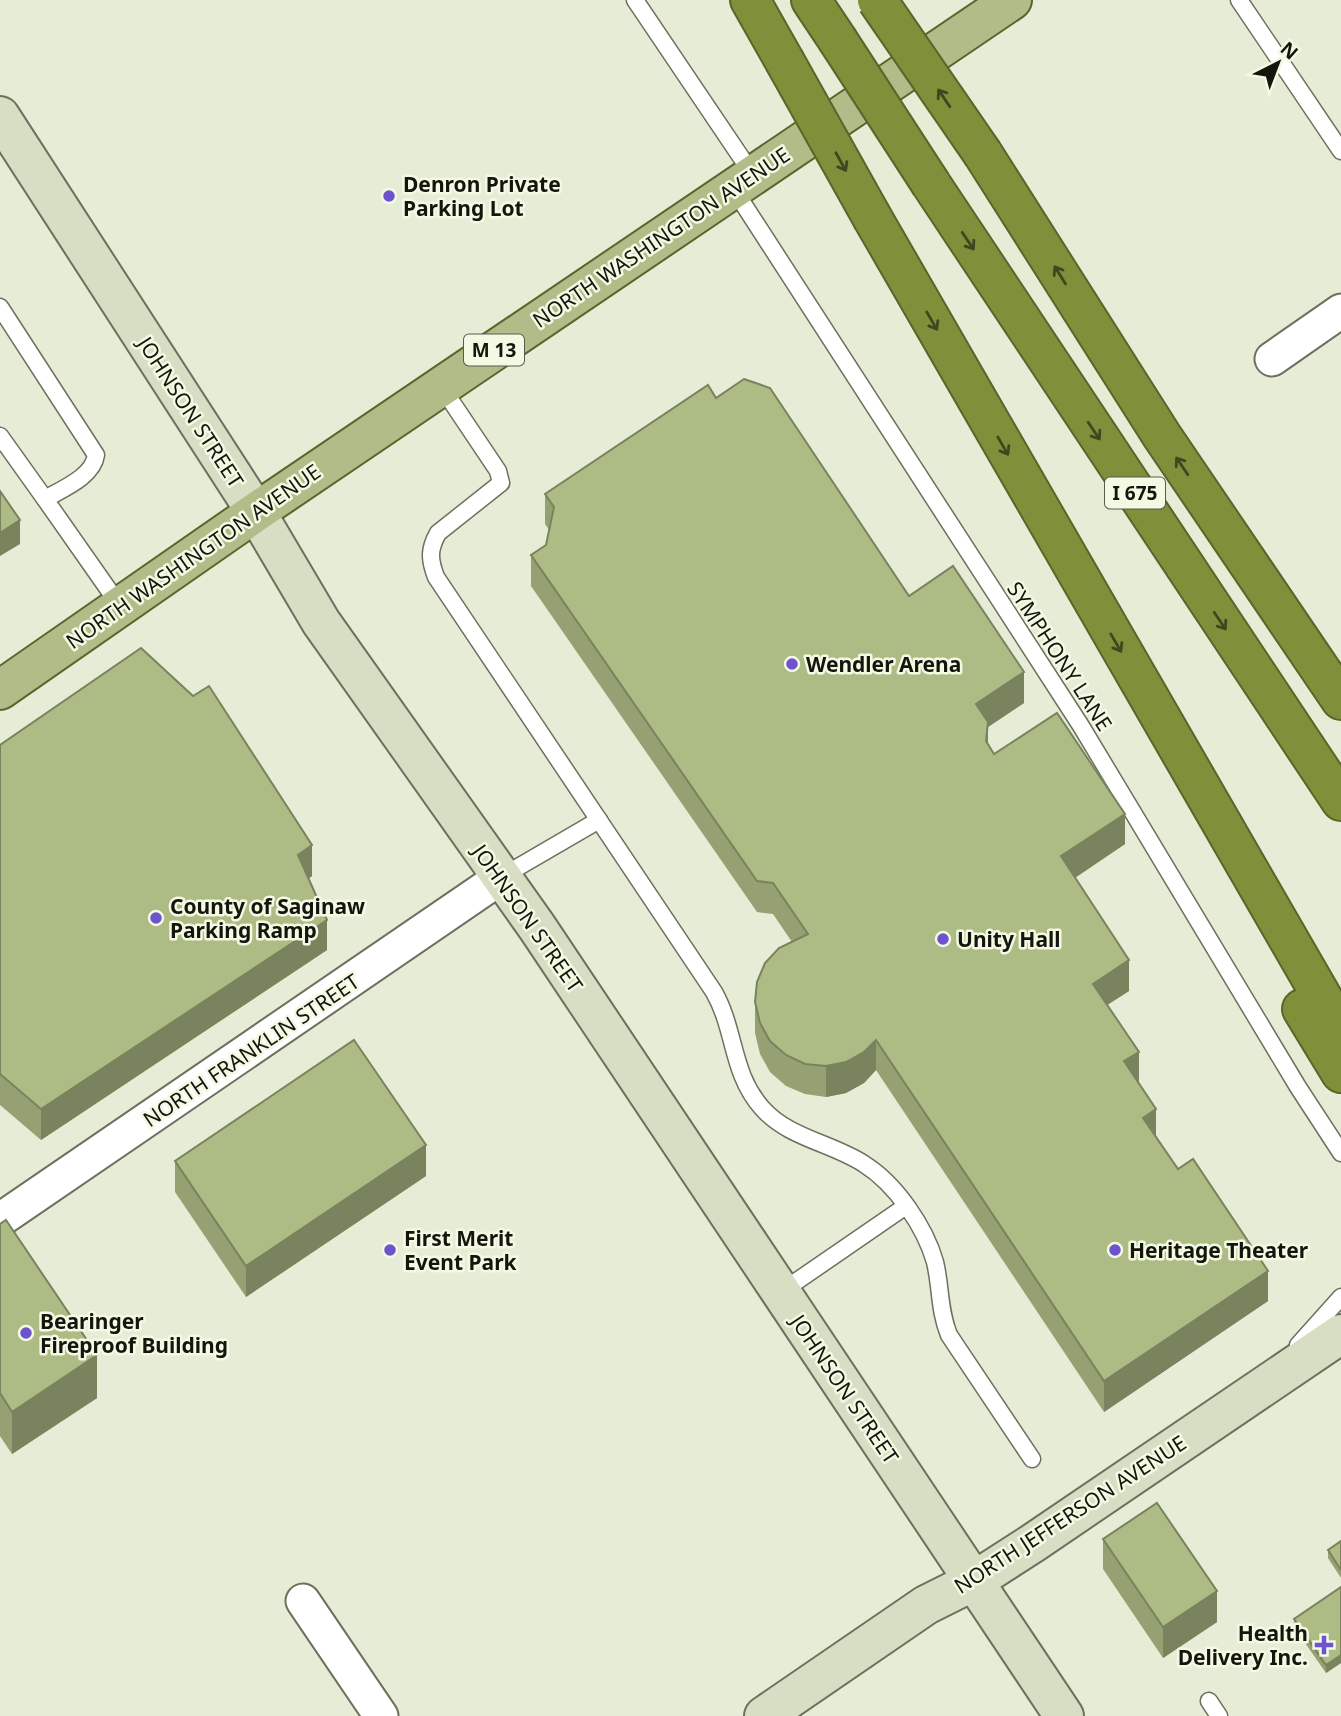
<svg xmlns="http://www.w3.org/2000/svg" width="1341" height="1716" font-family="'Noto Sans',sans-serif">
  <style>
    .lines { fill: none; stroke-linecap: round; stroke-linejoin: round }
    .lane-casing { stroke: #6b715d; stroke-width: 19 }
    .street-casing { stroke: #6b715d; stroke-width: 37 }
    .secondary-casing { stroke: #6b715d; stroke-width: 42 }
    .primary-casing { stroke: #59652a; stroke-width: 42 }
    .highway-casing { stroke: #59652a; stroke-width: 42 }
    .lane { stroke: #fff; stroke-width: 16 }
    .street { stroke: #fff; stroke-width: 33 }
    .secondary { stroke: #d8dec4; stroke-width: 38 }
    .primary { stroke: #b2bc88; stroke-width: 38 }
    .highway { stroke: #7e9039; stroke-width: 38 }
    .highway-bridge-casing { stroke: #59652a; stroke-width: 42; stroke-linecap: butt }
    .highway-bridge { stroke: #7e9039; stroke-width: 38 }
    .wall { fill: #95a172 }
    .shaded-wall { fill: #79835d }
    .building { fill: #adbb85; stroke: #79835d; stroke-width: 2 }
    .oneway { stroke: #3e471f }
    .poi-dot { fill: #6d53cd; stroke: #f3f9e3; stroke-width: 2.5 }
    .labels { text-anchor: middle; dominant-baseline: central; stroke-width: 5; stroke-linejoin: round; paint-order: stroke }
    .shield { fill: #f3f9e3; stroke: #575a4e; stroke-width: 2 }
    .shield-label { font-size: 19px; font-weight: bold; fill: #14160e }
    .poi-label { font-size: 21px; font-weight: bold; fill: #14160e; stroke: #f3f9e3; text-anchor: start }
    .street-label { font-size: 21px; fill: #14160e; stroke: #f3f9e3 }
  </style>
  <rect width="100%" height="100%" fill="#e6ecd6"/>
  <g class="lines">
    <defs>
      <g id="lane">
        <polyline points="635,0 753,175"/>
        <polyline points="1239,0 1341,151"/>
        <polyline points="733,188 1081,726 1298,1087 1341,1153"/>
        <path d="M0 307 96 455C93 477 62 489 45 499L0 436"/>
        <path d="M441 386 498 471 501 483 438 533C429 549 429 559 436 577L714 992C736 1031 731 1073 762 1108 788 1138 832 1143 864 1164 896 1184 925 1227 935 1262 941 1287 939 1311 949 1335L1032 1459"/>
        <polyline points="45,499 120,606"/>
        <polyline points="501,877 599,820"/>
        <polyline points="781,1292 906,1206"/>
        <polyline points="1298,1345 1341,1297"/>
        <polyline points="1209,1701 1219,1716"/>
      </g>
      <g id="street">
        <polyline points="1272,359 1341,311"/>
        <polyline points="0,1220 500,878"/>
        <polyline points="303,1601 381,1716"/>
      </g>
      <g id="secondary">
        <polyline points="0,116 256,512 321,622 537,927 1064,1716"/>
        <polyline points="764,1716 926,1605 974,1581 1033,1543 1341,1334"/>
      </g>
      <polyline id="primary" points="0,690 256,512 1012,0"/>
      <g id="highway">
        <polyline points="750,0 784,60"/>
        <polyline points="811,0 837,39"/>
        <polyline points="983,154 1162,436 1341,700"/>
        <polyline points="931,184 1341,801"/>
        <polyline points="873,219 1341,1030"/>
        <polyline points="1302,1009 1341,1073"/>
      </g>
    </defs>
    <use href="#lane" class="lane-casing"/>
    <use href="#street" class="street-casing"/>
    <use href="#secondary" class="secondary-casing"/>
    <use href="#primary" class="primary-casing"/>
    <use href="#highway" class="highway-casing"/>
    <use href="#lane" class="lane"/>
    <use href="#street" class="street"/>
    <use href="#secondary" class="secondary"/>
    <use href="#primary" class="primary"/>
    <use href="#highway" class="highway"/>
    <defs>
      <g id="highway-bridge">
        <polyline points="877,0 983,154"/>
        <polyline points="837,39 931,184"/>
        <polyline points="784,60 873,219"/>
      </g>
    </defs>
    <use href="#highway-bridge" class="highway-bridge-casing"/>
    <use href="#highway-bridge" class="highway-bridge"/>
  </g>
  <g class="wall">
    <polygon points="716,398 909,596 1024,703 988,727 988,745 994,754 1125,844 1075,878 1129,991 1107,1005 1139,1082 1156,1136 1268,1301 1104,1412 876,1070 864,1083 846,1093 826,1097 805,1094 786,1086 770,1072 760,1054 755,1033 755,1002 792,942 773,914 757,912 531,586 531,555 546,545 550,531 545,524 545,494"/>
    <polygon points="0,745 312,876 308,879 327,950 41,1140 0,1105"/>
    <polygon points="175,1161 426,1176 246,1297 175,1192"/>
    <polygon points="0,1224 97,1398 12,1454 0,1436"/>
    <polygon points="1103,1539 1217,1622 1163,1658 1103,1569"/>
    <polygon points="1341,1541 1341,1578 1328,1558 1328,1550"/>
    <polygon points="1341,1587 1341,1663 1326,1673 1294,1627 1294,1619"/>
  </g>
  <g class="shaded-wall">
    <polygon points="20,520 20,544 0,556 0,533"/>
    <polygon points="1024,672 1024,703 988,727 988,753 976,704"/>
    <polygon points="1125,814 1125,844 1061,887 1061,856"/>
    <polygon points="312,845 312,876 298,886 298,855"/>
    <polygon points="327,920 327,950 41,1140 41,1109"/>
    <polygon points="1129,960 1129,991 1093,1014 1093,984"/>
    <polygon points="876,1040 876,1070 864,1083 846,1093 826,1097 826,1066"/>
    <polygon points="1139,1052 1139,1082 1124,1092 1124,1061"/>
    <polygon points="1156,1109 1156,1139 1143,1118"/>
    <polygon points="426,1145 426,1176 246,1297 246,1266"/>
    <polygon points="1268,1271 1268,1301 1104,1412 1104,1381"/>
    <polygon points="97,1355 97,1398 12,1454 12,1412"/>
    <polygon points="1217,1591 1217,1622 1163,1658 1163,1627"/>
    <polygon points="1341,1655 1341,1663 1326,1673 1326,1665"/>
  </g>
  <g class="building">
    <polygon points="744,379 770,388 909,596 953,566 1024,672 976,704 988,722 986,741 994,754 1057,713 1125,814 1061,856 1129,960 1093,984 1139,1052 1124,1061 1156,1109 1143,1118 1178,1169 1193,1159 1268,1271 1104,1381 876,1040 864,1052 846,1062 826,1066 805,1064 786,1055 770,1041 760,1023 755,1002 757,982 765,963 779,948 808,934 773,883 757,881 531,555 546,545 554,507 545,494 708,385 716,398"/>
    <polygon points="0,491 20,520 0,533"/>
    <polygon points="141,648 193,696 209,686 312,845 298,855 327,920 41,1109 0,1074 0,745"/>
    <polygon points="354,1040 426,1145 246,1266 175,1161"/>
    <polygon points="6,1220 97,1355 12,1412 0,1393 0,1224"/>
    <polygon points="1157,1503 1217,1591 1163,1627 1103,1539"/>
    <polygon points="1341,1541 1341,1570 1328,1550"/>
    <polygon points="1341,1587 1341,1655 1326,1665 1294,1619"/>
  </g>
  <defs><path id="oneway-shaft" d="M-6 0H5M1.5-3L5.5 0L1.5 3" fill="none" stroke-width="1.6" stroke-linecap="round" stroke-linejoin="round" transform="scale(1.75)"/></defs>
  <g class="oneway">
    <use href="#oneway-shaft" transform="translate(944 98) rotate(-124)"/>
    <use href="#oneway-shaft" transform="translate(841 162) rotate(61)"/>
    <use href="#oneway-shaft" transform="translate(968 241) rotate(56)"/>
    <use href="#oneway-shaft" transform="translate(1060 275) rotate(-122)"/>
    <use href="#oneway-shaft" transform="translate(932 321) rotate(60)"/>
    <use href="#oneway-shaft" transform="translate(1094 431) rotate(56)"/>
    <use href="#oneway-shaft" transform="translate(1003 446) rotate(60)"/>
    <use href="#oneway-shaft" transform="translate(1182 466) rotate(-124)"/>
    <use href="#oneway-shaft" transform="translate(1220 621) rotate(56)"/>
    <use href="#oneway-shaft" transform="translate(1116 643) rotate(60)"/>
  </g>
  <g class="poi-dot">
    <circle cx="389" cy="196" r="7"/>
    <circle cx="792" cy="664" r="7"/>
    <circle cx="156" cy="918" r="7"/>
    <circle cx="943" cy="939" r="7"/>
    <circle cx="390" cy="1250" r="7"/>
    <circle cx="1115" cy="1250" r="7"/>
    <circle cx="26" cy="1333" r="7"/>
    <path d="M1320.5 1634.5h7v7h7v7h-7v7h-7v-7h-7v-7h7z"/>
  </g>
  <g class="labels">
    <g class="shield">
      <rect x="464" y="334.5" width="60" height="31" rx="5"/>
      <rect x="1105" y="477.5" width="60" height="31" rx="5"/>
    </g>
    <g class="shield-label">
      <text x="494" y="350">M 13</text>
      <text x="1135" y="493">I 675</text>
    </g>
    <g class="poi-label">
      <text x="403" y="184">Denron Private<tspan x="403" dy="24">Parking Lot</tspan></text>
      <text x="806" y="664">Wendler Arena</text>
      <text x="170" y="906">County of Saginaw<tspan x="170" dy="24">Parking Ramp</tspan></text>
      <text x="957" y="939">Unity Hall</text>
      <text x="404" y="1238">First Merit<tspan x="404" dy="24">Event Park</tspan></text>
      <text x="1129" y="1250">Heritage Theater</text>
      <text x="40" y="1321">Bearinger<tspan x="40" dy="24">Fireproof Building</tspan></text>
      <text x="1308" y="1633" text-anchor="end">Health<tspan x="1308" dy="24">Delivery Inc.</tspan></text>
    </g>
    <g class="street-label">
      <text transform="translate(661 237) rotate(-34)">NORTH WASHINGTON AVENUE</text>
      <text transform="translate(191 412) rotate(57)">JOHNSON STREET</text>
      <text transform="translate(193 556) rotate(-35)">NORTH WASHINGTON AVENUE</text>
      <text transform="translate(1060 656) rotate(57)">SYMPHONY LANE</text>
      <text transform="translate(528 918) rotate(55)">JOHNSON STREET</text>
      <text transform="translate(251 1050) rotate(-34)">NORTH FRANKLIN STREET</text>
      <text transform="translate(845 1389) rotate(56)">JOHNSON STREET</text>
      <text transform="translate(1070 1514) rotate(-33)">NORTH JEFFERSON AVENUE</text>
    </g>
  </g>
  <g transform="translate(1278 63) rotate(42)" stroke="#f3f9e3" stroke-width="5" paint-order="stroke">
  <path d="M0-5L12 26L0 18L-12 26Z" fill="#14160e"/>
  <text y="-10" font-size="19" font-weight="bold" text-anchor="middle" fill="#14160e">N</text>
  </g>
</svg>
